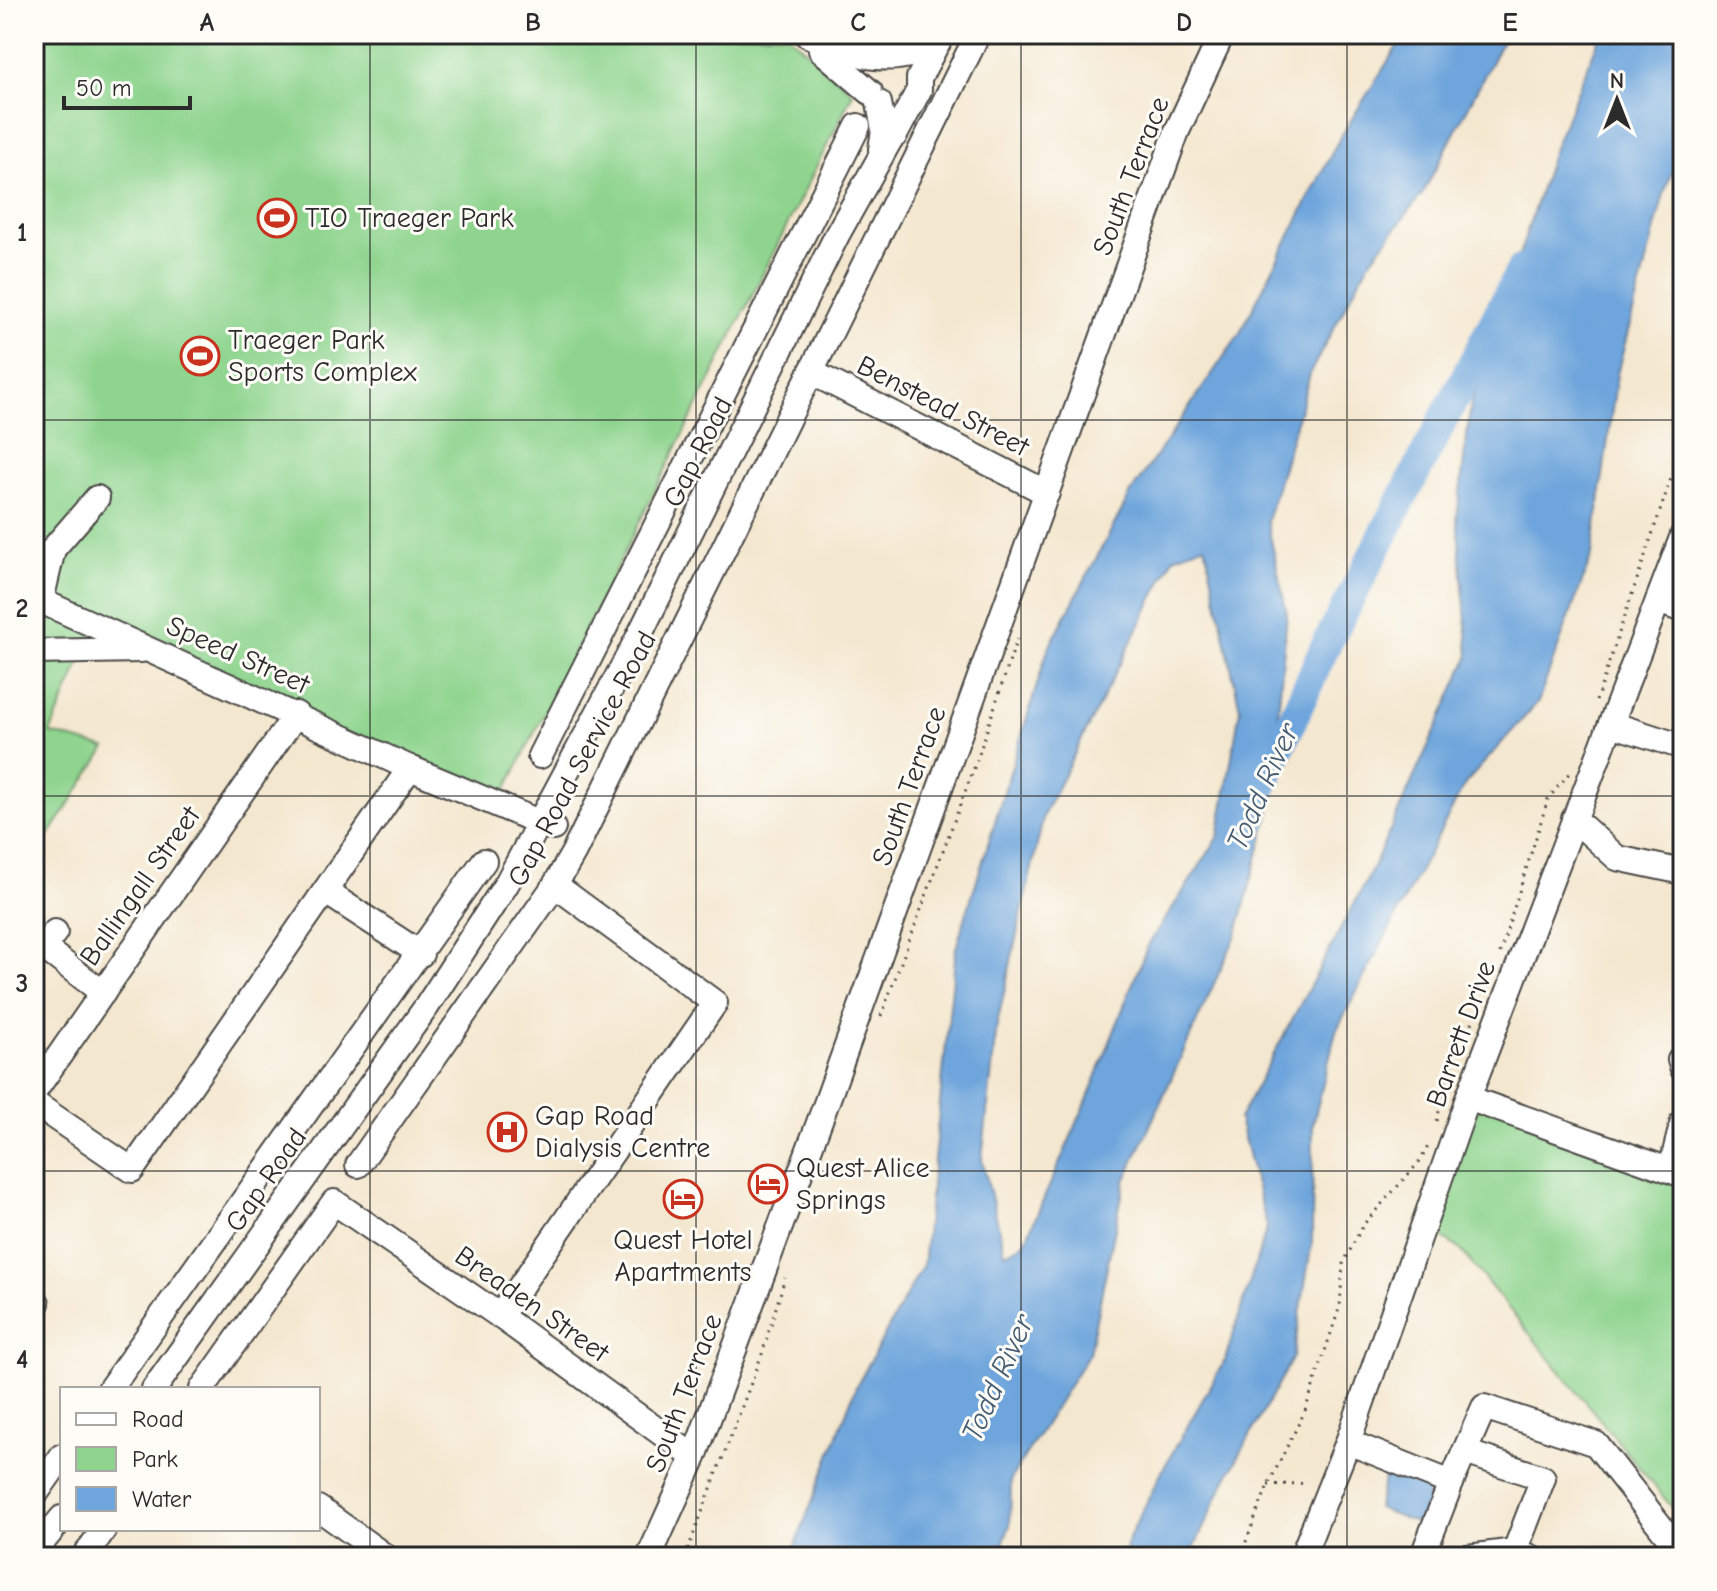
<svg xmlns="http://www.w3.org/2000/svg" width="1717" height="1591" font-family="'Comic Neue',sans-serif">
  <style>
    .green { fill: #8ed48e; stroke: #5c805c; stroke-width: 2 }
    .water { fill: #6ea5dc; stroke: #4c6884; stroke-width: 2; fill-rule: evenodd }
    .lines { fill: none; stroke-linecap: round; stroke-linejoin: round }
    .river { stroke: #6ea5dc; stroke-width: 30 }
    .minor-casing { stroke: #494744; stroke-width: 28 }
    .path { stroke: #494744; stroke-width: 3; stroke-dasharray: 2 6; stroke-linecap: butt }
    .minor { stroke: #fff; stroke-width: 24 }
    .grid { fill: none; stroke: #2b2b2b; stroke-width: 2; stroke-opacity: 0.55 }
    .labels { text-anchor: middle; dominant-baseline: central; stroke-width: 6; stroke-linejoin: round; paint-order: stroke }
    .street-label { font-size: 28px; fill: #2b2b2b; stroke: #fdfcf7 }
    .poi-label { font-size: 28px; fill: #2b2b2b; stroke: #fdfcf7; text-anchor: start }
    .water-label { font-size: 30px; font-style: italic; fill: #465c72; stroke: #fdfcf7 }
    .neatline { fill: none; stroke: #2b2b2b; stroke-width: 3 }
    .grid-label { font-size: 26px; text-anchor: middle; font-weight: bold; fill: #2b2b2b }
  </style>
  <rect width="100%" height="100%" fill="#fdfcf7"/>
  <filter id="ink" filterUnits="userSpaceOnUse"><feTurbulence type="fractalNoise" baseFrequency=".0125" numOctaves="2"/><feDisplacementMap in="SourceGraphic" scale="16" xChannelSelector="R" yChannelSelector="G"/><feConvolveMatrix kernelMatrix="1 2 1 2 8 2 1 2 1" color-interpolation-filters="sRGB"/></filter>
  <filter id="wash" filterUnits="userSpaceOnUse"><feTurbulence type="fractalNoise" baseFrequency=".006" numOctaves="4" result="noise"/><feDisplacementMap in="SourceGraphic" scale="32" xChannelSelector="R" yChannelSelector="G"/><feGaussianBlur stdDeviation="1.8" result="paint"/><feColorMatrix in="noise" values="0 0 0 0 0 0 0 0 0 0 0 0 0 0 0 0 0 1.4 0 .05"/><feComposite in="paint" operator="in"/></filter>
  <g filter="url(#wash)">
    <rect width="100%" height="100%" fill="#f4e7cf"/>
    <g class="green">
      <polygon points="34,34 788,34 853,93 505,792 410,768 96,626 50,733 106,748 34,858"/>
      <polygon points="1468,1098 1683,1175 1683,1521 1460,1249 1424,1226"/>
    </g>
    <g class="water">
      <path d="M1405 34H1510L1504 38 1423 193 1368 264 1311 371 1267 521 1287 614 1269 815 1237 933 1125 1181 1089 1353 1011 1479 1010 1525 998 1557H791L856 1387 923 1265 956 948 1048 649 1132 491 1240 333 1338 141ZM1205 545 1240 709 1218 838 1147 947 1088 1098 1024 1244 1005 1253 982 1159 997 1024 1044 814 1174 557Z"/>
      <polygon points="1601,34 1683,34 1683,140 1664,194 1617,374 1592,555 1538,702 1465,784 1336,1031 1313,1124 1312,1242 1293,1357 1223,1485 1190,1557 1124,1557 1127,1542 1162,1471 1225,1360 1267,1227 1239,1119 1371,872 1469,656 1457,517 1471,403 1554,148"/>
      <polygon points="1396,1474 1430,1484 1424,1518 1414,1522 1377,1508 1385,1475"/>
    </g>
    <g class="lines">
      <polyline class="river" points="1258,796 1325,647 1521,270"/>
    </g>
  </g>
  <g filter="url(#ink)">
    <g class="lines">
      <defs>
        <g id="minor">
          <path d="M806 34C848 55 895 70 938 43"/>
          <polyline points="821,50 870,92"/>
          <polyline points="879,103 884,130 881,149"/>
          <polyline points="895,135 919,90 919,78 942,34"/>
          <polyline points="811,372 1047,493"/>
          <polyline points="97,498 53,549 41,601 410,768 553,828"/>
          <polyline points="1658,601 1683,610"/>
          <polyline points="34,652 141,650"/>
          <polyline points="1611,724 1683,747"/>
          <polyline points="540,756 858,126"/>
          <polyline points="1574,819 1617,858 1683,872"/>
          <polyline points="326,892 421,954"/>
          <polyline points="55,932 43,947 103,993"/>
          <polyline points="1680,1060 1683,1069"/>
          <polyline points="34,1092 296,714"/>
          <polyline points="1468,1098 1683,1175"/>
          <polyline points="34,1103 132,1170 410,768"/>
          <polyline points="358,1165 555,885 574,852 978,34"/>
          <polyline points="1671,1169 1683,1121"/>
          <polyline points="34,1301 37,1303"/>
          <polyline points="500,1316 715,1003 555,885"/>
          <polyline points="110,1389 484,861"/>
          <polyline points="154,1389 427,1006 507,883 637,640 837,235 900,122"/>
          <polyline points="202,1389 334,1202 500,1316 694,1457"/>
          <polyline points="1348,1442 1451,1483 1484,1407 1596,1444 1683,1555"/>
          <polyline points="1465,1452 1543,1478 1515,1551 1531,1557"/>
          <polyline points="34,1496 62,1456"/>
          <polyline points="318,1508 386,1557"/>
          <polyline points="34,1552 62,1518"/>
          <polyline points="84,1557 104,1529"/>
          <polyline points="649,1557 694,1457 826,1104 1177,131 1222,34"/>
          <polyline points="1302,1557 1348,1442 1468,1098 1683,535"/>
          <polyline points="1430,1557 1423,1555 1451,1483"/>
          <polyline points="1468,1557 1515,1551"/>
        </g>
      </defs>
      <use href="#minor" class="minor-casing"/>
      <g class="path">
        <polyline points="1596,701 1683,443"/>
        <polyline points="1500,953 1548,799 1570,772"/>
        <polyline points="881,1016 977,760 1017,639"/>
        <polyline points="1437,1121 1444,1086 1477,1012"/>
        <polyline points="1268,1485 1308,1483"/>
        <polyline points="685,1557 762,1354 785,1278"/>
        <polyline points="1240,1557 1268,1485 1305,1411 1340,1306 1343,1264 1363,1225 1421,1160 1428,1146"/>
      </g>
      <use href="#minor" class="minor"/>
    </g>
  </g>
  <path class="grid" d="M370 34V1557M696 34V1557M1021 34V1557M1347 34V1557M34 420H1683M34 796H1683M34 1171H1683"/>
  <defs>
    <symbol id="stadium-ring" viewBox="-11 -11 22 22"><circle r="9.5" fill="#fdfcf7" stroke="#c8321e" stroke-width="1.5"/><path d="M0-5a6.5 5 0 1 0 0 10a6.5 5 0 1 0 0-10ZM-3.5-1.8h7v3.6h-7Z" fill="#c8321e"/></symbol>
    <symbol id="hospital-ring" viewBox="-11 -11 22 22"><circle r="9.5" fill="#fdfcf7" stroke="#c8321e" stroke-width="1.5"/><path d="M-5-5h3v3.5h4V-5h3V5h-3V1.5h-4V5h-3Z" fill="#c8321e"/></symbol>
    <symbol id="hotel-ring" viewBox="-11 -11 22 22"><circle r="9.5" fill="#fdfcf7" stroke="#c8321e" stroke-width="1.5"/><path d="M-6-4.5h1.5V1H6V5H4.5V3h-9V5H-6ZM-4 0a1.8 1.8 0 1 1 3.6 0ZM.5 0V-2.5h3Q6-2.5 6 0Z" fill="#c8321e"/></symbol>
  </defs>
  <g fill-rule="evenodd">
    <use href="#stadium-ring" x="255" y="196" width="44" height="44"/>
    <use href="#stadium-ring" x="178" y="334" width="44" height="44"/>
    <use href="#hospital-ring" x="485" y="1110" width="44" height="44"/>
    <use href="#hotel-ring" x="746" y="1162" width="44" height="44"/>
    <use href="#hotel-ring" x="661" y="1177" width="44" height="44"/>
  </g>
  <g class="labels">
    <g class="street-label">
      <text transform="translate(1131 176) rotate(-69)">South Terrace</text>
      <text transform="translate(943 406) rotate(27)">Benstead Street</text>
      <text transform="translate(698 452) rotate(-63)">Gap Road</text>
      <text transform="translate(238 655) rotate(24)">Speed Street</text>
      <text transform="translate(582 759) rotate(-62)">Gap Road Service Road</text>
      <text transform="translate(909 786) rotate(-70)">South Terrace</text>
      <text transform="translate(140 886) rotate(-55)">Ballingall Street</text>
      <text transform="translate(1461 1034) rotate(-70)">Barrett Drive</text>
      <text transform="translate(266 1180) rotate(-55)">Gap Road</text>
      <text transform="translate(532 1304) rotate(35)">Breaden Street</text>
      <text transform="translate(684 1393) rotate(-69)">South Terrace</text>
    </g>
    <g class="poi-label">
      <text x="305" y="218">TIO Traeger Park</text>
      <text x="228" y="340">Traeger Park<tspan x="228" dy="32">Sports Complex</tspan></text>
      <text x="535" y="1116">Gap Road<tspan x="535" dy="32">Dialysis Centre</tspan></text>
      <text x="796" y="1168">Quest Alice<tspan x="796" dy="32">Springs</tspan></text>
      <text x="683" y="1240" text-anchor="middle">Quest Hotel<tspan x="683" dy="32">Apartments</tspan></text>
    </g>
    <g class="water-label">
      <text transform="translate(1263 787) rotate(-66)">Todd River</text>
      <text transform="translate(998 1378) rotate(-66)">Todd River</text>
    </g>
  </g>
  <rect width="1717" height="1591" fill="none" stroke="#fdfcf7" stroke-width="88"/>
  <rect x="60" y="1387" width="260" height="144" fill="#fdfcf7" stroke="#a9a8a5" stroke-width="2"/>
  <rect x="76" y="1413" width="40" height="12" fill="#ffffff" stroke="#a9a8a5" stroke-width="2"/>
  <text x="132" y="1427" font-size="24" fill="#2b2b2b">Road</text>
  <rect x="76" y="1447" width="40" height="24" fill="#8ed48e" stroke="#a9a8a5" stroke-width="2"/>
  <text x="132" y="1467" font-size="24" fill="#2b2b2b">Park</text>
  <rect x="76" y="1487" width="40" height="24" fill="#6ea5dc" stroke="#a9a8a5" stroke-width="2"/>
  <text x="132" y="1507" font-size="24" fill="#2b2b2b">Water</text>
  <g transform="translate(1617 100)" stroke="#fdfcf7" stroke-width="6" paint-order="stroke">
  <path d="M0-6L14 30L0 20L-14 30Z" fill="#2b2b2b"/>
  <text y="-12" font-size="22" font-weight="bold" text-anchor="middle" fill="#2b2b2b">N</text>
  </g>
  <path d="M64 96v12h126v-12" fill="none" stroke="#2b2b2b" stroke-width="4"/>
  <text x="76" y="96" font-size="24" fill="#2b2b2b" stroke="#fdfcf7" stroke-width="6" paint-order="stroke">50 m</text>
  <rect x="44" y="44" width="1629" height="1503" class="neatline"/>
  <g class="grid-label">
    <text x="207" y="31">A</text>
    <text x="533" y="31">B</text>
    <text x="858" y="31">C</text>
    <text x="1184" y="31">D</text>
    <text x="1510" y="31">E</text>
    <text x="22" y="241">1</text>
    <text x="22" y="617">2</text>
    <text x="22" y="992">3</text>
    <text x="22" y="1368">4</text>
  </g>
</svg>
